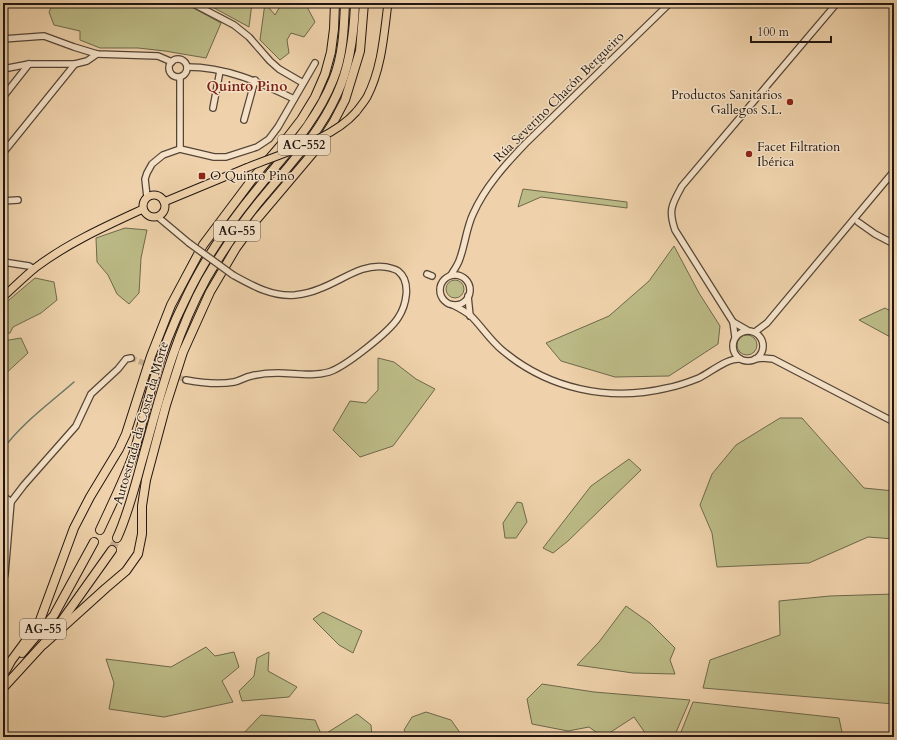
<svg xmlns="http://www.w3.org/2000/svg" width="897" height="740" font-family="Cardo,serif">
  <style>
    .green { fill: #bcbb87; stroke: #6e684c }
    .lines { fill: none; stroke-linecap: round; stroke-linejoin: round }
    .stream { stroke: #6a7769; stroke-width: 1.5 }
    .minor-tunnel { stroke: #c6ac8c; stroke-width: 5.5; stroke-dasharray: 5.5 3; stroke-linecap: butt }
    .highway-tunnel { stroke: #c6ac8c; stroke-width: 8; stroke-dasharray: 8 4; stroke-linecap: butt }
    .minor-casing { stroke: #544537; stroke-width: 8 }
    .major-casing { stroke: #211610; stroke-width: 9 }
    .highway-casing { stroke: #211610; stroke-width: 10 }
    .minor { stroke: #f5e2c8; stroke-width: 5.5 }
    .major { stroke: #efd2ab; stroke-width: 7 }
    .highway { stroke: #efd2ab; stroke-width: 8 }
    .minor-bridge-casing { stroke: #544537; stroke-width: 8; stroke-linecap: butt }
    .major-bridge-casing { stroke: #211610; stroke-width: 9; stroke-linecap: butt }
    .minor-bridge { stroke: #f5e2c8; stroke-width: 5.5 }
    .major-bridge { stroke: #efd2ab; stroke-width: 7 }
    .poi-dot { fill: #8f2418; stroke: #f5e2c8; stroke-width: 1.5 }
    .labels { text-anchor: middle; dominant-baseline: central; stroke-width: 3; stroke-linejoin: round; paint-order: stroke }
    .shield { fill: #f5e2c8; stroke: #615347; stroke-width: 1 }
    .shield-label { font-size: 12px; font-weight: bold; fill: #211610 }
    .poi-label { font-size: 13px; fill: #211610; stroke: #f5e2c8; text-anchor: start }
    .street-label { font-size: 13px; fill: #211610; stroke: #f5e2c8 }
    .neighbourhood-label { font-size: 14px; font-weight: bold; fill: #7a1f14; stroke: #f5e2c8 }
  </style>
  <rect width="100%" height="100%" fill="#efd2ab"/>
  <filter id="stains"><feTurbulence type="fractalNoise" baseFrequency=".005" numOctaves="4"/><feColorMatrix values="0 0 0 0 .2 0 0 0 0 .09 0 0 0 0 .02 0 0 0 .5 -.17"/></filter>
  <radialGradient id="worn" r=".72"><stop offset=".6" stop-color="#630" stop-opacity="0"/><stop offset="1" stop-color="#630" stop-opacity=".3"/></radialGradient>
  <g class="green">
    <polygon points="53,3 184,3 221,23 206,58 165,51 138,48 100,48 80,40 80,31 54,25 49,12"/>
    <polygon points="205,3 252,3 249,27"/>
    <polygon points="265,3 275,15 282,3 305,3 315,22 304,37 291,33 287,40 289,53 280,60 260,40"/>
    <polygon points="523,189 627,202 627,208 541,197 518,207"/>
    <polygon points="125,228 147,230 141,258 139,293 129,304 117,294 108,275 97,262 96,238"/>
    <polygon points="674,246 699,293 720,326 718,344 669,376 615,377 561,361 546,343 609,316 649,281"/>
    <polygon points="35,278 54,282 57,300 41,313 13,327 10,333 3,334 3,305"/>
    <circle cx="455" cy="289" r="9"/>
    <polygon points="885,308 894,313 894,339 859,320"/>
    <circle cx="747" cy="345" r="10"/>
    <polygon points="21,338 28,353 3,376 3,341"/>
    <polygon points="378,358 394,362 416,379 435,389 393,446 360,457 333,430 350,401 366,403 378,390"/>
    <polygon points="780,418 802,418 864,488 894,491 894,539 868,537 809,563 717,567 712,533 700,505 712,474 736,445"/>
    <polygon points="629,459 641,470 568,541 553,553 543,548 591,486"/>
    <polygon points="517,502 522,503 527,522 516,538 505,538 503,523"/>
    <polygon points="894,594 894,704 703,688 710,660 780,635 779,601 830,596"/>
    <polygon points="626,606 650,623 675,648 670,660 675,674 633,673 577,665 599,642"/>
    <polygon points="323,612 362,631 353,653 339,645 313,619"/>
    <polygon points="206,647 215,656 234,652 239,667 222,681 233,702 164,717 109,709 114,683 106,659 171,667"/>
    <polygon points="269,652 268,671 297,687 289,697 242,701 239,691 254,676 257,658"/>
    <polygon points="542,684 594,692 690,700 674,737 648,737 634,717 603,737 589,727 568,731 532,724 527,699"/>
    <polygon points="693,702 839,718 843,737 679,737"/>
    <polygon points="426,712 451,720 463,737 410,737 404,730 412,717"/>
    <polygon points="357,714 371,725 372,737 240,737 261,715 315,720 322,736"/>
  </g>
  <g class="lines">
    <path class="stream" d="M3 449C22 423 50 403 74 382"/>
    <polyline class="minor-tunnel" points="131,358 186,380"/>
    <polyline class="highway-tunnel" points="112,550 117,538"/>
    <defs>
      <g id="minor">
        <polyline points="192,3 234,25 249,37 270,61 279,69 303,83"/>
        <polyline points="3,39 44,36 74,47 97,54 158,56 172,62"/>
        <circle cx="178" cy="68" r="9"/>
        <path d="M187 67C226 67 259 82 294 99"/>
        <polyline points="3,69 29,64 75,64 87,61 97,54"/>
        <polyline points="180,77 180,149"/>
        <polyline points="3,97 29,64"/>
        <polyline points="213,108 220,71"/>
        <polyline points="244,120 255,80"/>
        <polyline points="3,153 75,64"/>
        <polyline points="147,197 145,179 147,173 152,164 163,155 180,149 214,157 226,157 257,147 269,139 278,127 315,63"/>
        <polyline points="3,201 18,200"/>
        <polyline points="158,217 189,243"/>
        <polyline points="3,222 4,221"/>
        <polyline points="858,222 875,234 894,244"/>
        <polyline points="3,262 29,266 34,269"/>
        <polyline points="427,274 432,276"/>
        <circle cx="455" cy="290" r="15"/>
        <path d="M451 275C454 270 457 266 459 261 465 246 466 229 473 214 485 187 505 165 525 144L670 3"/>
        <polyline points="468,296 470,316"/>
        <path d="M453 305C459 308 466 312 471 316 482 327 490 340 502 350 548 389 609 402 667 388 678 386 689 382 699 378 711 372 727 358 740 359"/>
        <polyline points="733,322 735,337"/>
        <path d="M747 330 733 322 675 230C668 210 672 204 682 186L837 3"/>
        <circle cx="748" cy="346" r="15"/>
        <polyline points="755,332 767,323 894,171"/>
        <polyline points="755,359 762,358 773,359 894,422"/>
        <path d="M186 380C202 383 218 385 234 382 240 381 245 377 251 376 259 374 269 373 278 373 295 373 312 377 329 372 345 367 389 332 398 318 406 306 412 282 398 271 395 269 390 268 386 267 361 263 342 281 319 289 312 292 303 294 295 295 272 297 253 286 233 275"/>
        <polyline points="3,496 11,502"/>
        <polyline points="3,582 5,574 11,502 24,485 76,426 91,394 118,369 126,359 131,358"/>
      </g>
      <g id="major">
        <path d="M356 112C360 107 364 102 367 97 382 68 384 34 388 3"/>
        <circle cx="154" cy="206" r="11"/>
        <polyline points="164,202 246,168"/>
        <path d="M3 297C14 287 24 277 35 268 68 243 106 226 143 209"/>
      </g>
      <g id="highway">
        <path d="M100 530C111 506 123 482 132 458 141 432 146 405 154 379 162 352 172 326 185 300 204 259 230 222 259 187 286 153 316 122 333 80 343 56 344 29 345 3"/>
        <path d="M117 538C129 512 135 485 143 457 160 396 175 335 206 279 223 250 242 222 263 197 291 163 319 134 337 94 350 66 354 34 355 3"/>
        <polyline points="58,626 112,550"/>
        <polyline points="44,644 106,588 126,571 138,554 142,534 142,506 146,480 166,405 183,352 210,292 236,248 257,219 317,148 333,123 345,100 360,51 364,3"/>
        <polyline points="22,653 54,615 94,542"/>
        <polyline points="6,670 11,661 39,623 74,528 90,497 119,449 126,434 151,356 171,305 203,245 257,173 287,138 301,120 315,97 325,74 331,52 334,29 335,3"/>
        <polyline points="3,688 47,640"/>
      </g>
    </defs>
    <use href="#minor" class="minor-casing"/>
    <use href="#major" class="major-casing"/>
    <use href="#highway" class="highway-casing"/>
    <use href="#minor" class="minor"/>
    <use href="#major" class="major"/>
    <use href="#highway" class="highway"/>
    <defs>
      <polyline id="minor-bridge" points="189,243 233,275"/>
      <path id="major-bridge" d="M246 168C280 154 333 139 356 112"/>
    </defs>
    <use href="#minor-bridge" class="minor-bridge-casing"/>
    <use href="#major-bridge" class="major-bridge-casing"/>
    <use href="#minor-bridge" class="minor-bridge"/>
    <use href="#major-bridge" class="major-bridge"/>
  </g>
  <g class="poi-dot">
    <circle cx="790" cy="102" r="4"/>
    <circle cx="749" cy="154" r="4"/>
    <rect x="198" y="172" width="8" height="8" rx="2"/>
  </g>
  <g class="labels">
    <g class="shield">
      <rect x="278" y="135" width="52" height="20" rx="3"/>
      <rect x="214" y="221" width="46" height="20" rx="3"/>
      <rect x="20" y="619" width="46" height="20" rx="3"/>
    </g>
    <g class="shield-label">
      <text x="304" y="145">AC-552</text>
      <text x="237" y="231">AG-55</text>
      <text x="43" y="629">AG-55</text>
    </g>
    <g class="poi-label">
      <text x="782" y="95" text-anchor="end">Productos Sanitarios<tspan x="782" dy="15">Gallegos S.L.</tspan></text>
      <text x="757" y="147">Facet Filtration<tspan x="757" dy="15">Ibérica</tspan></text>
      <text x="210" y="176">O Quinto Pino</text>
    </g>
    <g class="street-label">
      <text transform="translate(559 97) rotate(-45)">Rúa Severino Chacón Bergueiro</text>
      <text transform="translate(141 423) rotate(-74)">Autoestrada da Costa da Morte</text>
    </g>
    <g class="neighbourhood-label">
      <text x="247" y="86">Quinto Pino</text>
    </g>
  </g>
  <rect width="897" height="740" fill="none" stroke="#efd2ab" stroke-width="16"/>
  <rect x="4" y="4" width="889" height="732" fill="none" stroke="#211610" stroke-width="2"/>
  <rect x="8" y="8" width="881" height="724" fill="none" stroke="#211610"/>
  <path d="M751 36v6h80v-6" fill="none" stroke="#211610" stroke-width="2"/>
  <text x="757" y="36" font-size="12" fill="#211610" stroke="#f5e2c8" stroke-width="3" paint-order="stroke">100 m</text>
  <rect width="100%" height="100%" filter="url(#stains)"/>
  <rect width="100%" height="100%" fill="url(#worn)"/>
</svg>
